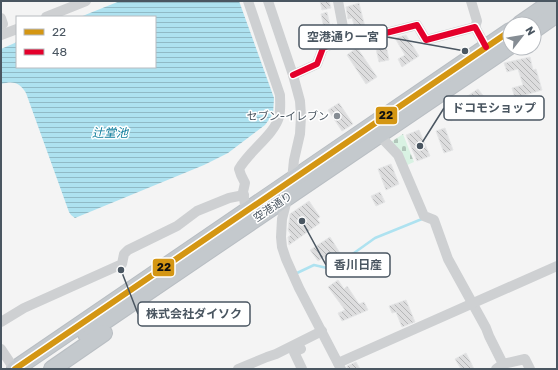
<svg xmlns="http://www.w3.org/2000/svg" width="558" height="370" font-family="Rubik,'Noto Sans JP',sans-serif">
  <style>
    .cemetery { fill: url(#cemetery-stones) }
    .water { fill: url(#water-rules) }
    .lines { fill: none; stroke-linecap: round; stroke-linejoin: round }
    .stream { stroke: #aee2f0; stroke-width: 2.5 }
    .building { fill: url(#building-back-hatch); stroke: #e5e6e7 }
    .trunk-casing { stroke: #b9bec3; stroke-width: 18 }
    .minor { stroke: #ced0d2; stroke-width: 10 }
    .trunk { stroke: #c4c9cd; stroke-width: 16 }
    .bus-1-casing { stroke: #fff; stroke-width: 9 }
    .bus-2-casing { stroke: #fff; stroke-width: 9 }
    .bus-1 { stroke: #d49613; stroke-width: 6 }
    .bus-2 { stroke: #e4002b; stroke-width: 6 }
    .poi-dot { fill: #868d94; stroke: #fff; stroke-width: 1.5 }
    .labels { text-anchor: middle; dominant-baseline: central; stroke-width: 3; stroke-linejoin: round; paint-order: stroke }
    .poi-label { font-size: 11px; fill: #4a5661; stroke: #fff; text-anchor: end }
    .street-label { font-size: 11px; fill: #4a5661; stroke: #fff }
    .water-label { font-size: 12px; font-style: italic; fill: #0c7c9b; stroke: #fff }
    .leader { fill: none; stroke: #4a5661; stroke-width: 1.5 }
    .callout-dot { fill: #4a5661; stroke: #fff; stroke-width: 1.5 }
    .callout { fill: #fff; stroke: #4a5661; stroke-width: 1.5 }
    .callout-label { font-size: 12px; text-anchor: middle; font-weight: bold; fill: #4a5661 }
    .line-badge { stroke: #fff; stroke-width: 1.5 }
    .pale-badge-label { font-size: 11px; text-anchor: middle; font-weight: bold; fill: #111 }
  </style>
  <defs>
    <pattern id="cemetery-stones" width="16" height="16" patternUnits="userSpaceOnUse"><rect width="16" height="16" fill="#d9f2e3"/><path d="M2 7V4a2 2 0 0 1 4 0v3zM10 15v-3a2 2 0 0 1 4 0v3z" fill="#b2c7bb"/></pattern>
    <pattern id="water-rules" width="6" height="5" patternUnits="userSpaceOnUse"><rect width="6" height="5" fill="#aee2f0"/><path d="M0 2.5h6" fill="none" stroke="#90bac6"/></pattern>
    <pattern id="building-back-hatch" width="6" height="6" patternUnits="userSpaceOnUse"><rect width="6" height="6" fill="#ddddde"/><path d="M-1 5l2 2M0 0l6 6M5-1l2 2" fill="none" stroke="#b5b6b7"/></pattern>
  </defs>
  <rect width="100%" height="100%" fill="#f4f4f4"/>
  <polygon class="cemetery" points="403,134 414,162 405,166 391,142"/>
  <path class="water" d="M120 1H239L274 98 273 114 265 125 228 153 204 165 75 218 71 215 69 212 26 93C19 82 13 81 1 84V49L17 42V67H155V17H80Z"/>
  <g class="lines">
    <g class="stream">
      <polyline points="341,260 354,253 375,238 422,219"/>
      <polyline points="297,273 314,265 327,268 337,262"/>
    </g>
  </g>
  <g class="building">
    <polygon points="320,1 329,1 331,8 322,10"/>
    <polygon points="359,3 366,31 358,33 356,28 355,28 352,18 348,19 346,7"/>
    <polygon points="327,12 330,25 333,24 336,37 324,39 323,33 325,32 321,14"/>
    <polygon points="406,35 419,56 402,67 398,59 405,55 395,38"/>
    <polygon points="385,40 389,60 379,62 375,44"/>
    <polygon points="355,49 358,49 377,77 366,84 347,55"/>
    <polygon points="530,57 533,70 536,69 542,90 515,98 512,88 523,85 518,69 507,72 504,63"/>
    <polygon points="478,89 485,98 451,121 445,111"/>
    <polygon points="339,103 353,124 342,131 328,110"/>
    <polygon points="445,128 453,150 444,153 436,131"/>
    <polygon points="419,130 430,156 417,161 406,135"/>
    <polygon points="391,164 399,184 386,190 378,169"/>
    <polygon points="380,192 385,202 376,206 371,196"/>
    <polygon points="309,201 320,217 317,219 320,223 289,245 288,237 291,235 288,230 290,214"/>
    <polygon points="330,237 345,261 347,260 350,267 340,273 332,258 327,262 324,257 318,261 310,250"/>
    <polygon points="338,280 344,289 347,286 359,304 364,302 368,310 342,321 338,313 345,310 328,287"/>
    <polygon points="406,300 415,322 402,327 396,312 392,313 389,306"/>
    <polygon points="466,353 474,369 461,369 455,359"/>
    <polygon points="356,362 360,369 347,369 347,366"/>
  </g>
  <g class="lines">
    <defs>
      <g id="trunk">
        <polyline points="520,24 553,1"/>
        <polyline points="534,30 557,14"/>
        <polyline points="86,334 510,46"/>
        <polyline points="15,369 510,31"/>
        <polyline points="52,369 104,333"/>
      </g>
    </defs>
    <use href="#trunk" class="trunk-casing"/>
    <g class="minor">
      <polyline points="268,1 293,75 300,101 301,116 300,134 294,160 292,180 282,219 281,237 282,247 286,259 299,288 341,369"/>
      <polyline points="338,1 346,43"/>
      <polyline points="471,1 477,21 475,27"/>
      <polyline points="46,17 86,1"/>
      <polyline points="1,18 3,24"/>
      <polyline points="1,35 17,29"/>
      <polyline points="293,75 317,64 323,48 330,45 367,41 374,36 417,25 426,40 475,27 486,47"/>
      <polyline points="379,135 398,155 424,216 434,220 448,259 486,328 489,336 503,364"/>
      <path d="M246 211 243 192 245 183 241 175 239 169C249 151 274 135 279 117 281 109 280 102 280 95L248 1"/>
      <polyline points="1,322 24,308 122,264 124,254 128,250 177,226 197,211 229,198 244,195"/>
      <polyline points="1,349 11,364"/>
      <polyline points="301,349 294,352 302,369"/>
      <polyline points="338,363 557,266"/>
      <polyline points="238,369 267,357 276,354 322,331"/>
      <polyline points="496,369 503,364 525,359 530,369"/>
    </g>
    <use href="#trunk" class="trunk"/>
    <defs>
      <polyline id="bus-1" points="15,369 510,31"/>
      <polyline id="bus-2" points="293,75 317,64 323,48 330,45 367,41 374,36 417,25 426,40 475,27 486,47"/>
    </defs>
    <use href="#bus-1" class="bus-1-casing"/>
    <use href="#bus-2" class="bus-2-casing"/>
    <use href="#bus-1" class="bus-1"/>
    <use href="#bus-2" class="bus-2"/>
  </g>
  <circle class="poi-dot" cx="337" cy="116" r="4"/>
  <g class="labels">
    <g class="poi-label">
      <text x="329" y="116">セブン-イレブン</text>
    </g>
    <g class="street-label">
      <text transform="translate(273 207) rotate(-34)">空港通り</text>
    </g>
    <g class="water-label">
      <text x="110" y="133">辻堂池</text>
    </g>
  </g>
  <path class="leader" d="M465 51L387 37M420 146L444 108M302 221L326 265M121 270L138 314"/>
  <g class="callout-dot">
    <circle cx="465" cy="51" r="4"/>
    <circle cx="420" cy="146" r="4"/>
    <circle cx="302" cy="221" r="4"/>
    <circle cx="121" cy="270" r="4"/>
  </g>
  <g class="callout">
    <rect x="299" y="25" width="88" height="24" rx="4"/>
    <rect x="444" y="96" width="100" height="24" rx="4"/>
    <rect x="326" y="253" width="64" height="24" rx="4"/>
    <rect x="138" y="302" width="112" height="24" rx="4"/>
  </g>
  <g class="callout-label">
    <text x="343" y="41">空港通り一宮</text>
    <text x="494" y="112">ドコモショップ</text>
    <text x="358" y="269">香川日産</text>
    <text x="194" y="318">株式会社ダイソク</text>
  </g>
  <g class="line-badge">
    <rect x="375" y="106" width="23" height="19" rx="4" fill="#d49613"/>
    <rect x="152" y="258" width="23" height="19" rx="4" fill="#d49613"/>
  </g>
  <g class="pale-badge-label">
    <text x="386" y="119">22</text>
    <text x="164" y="271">22</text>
  </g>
  <rect width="558" height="370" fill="none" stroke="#4a5661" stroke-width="4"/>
  <rect x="16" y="16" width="140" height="52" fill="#ffffff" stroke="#b7bbc0"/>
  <rect x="24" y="29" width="20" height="6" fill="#d49613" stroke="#b7bbc0"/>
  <text x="52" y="36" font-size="12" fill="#4a5661">22</text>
  <rect x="24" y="49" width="20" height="6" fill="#e4002b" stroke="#b7bbc0"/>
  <text x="52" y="56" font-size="12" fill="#4a5661">48</text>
  <g transform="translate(522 36) rotate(59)"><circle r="19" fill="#ffffff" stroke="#b7bbc0"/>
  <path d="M0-3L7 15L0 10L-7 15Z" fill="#868d94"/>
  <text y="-6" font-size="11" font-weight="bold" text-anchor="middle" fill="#4a5661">N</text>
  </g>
</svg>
